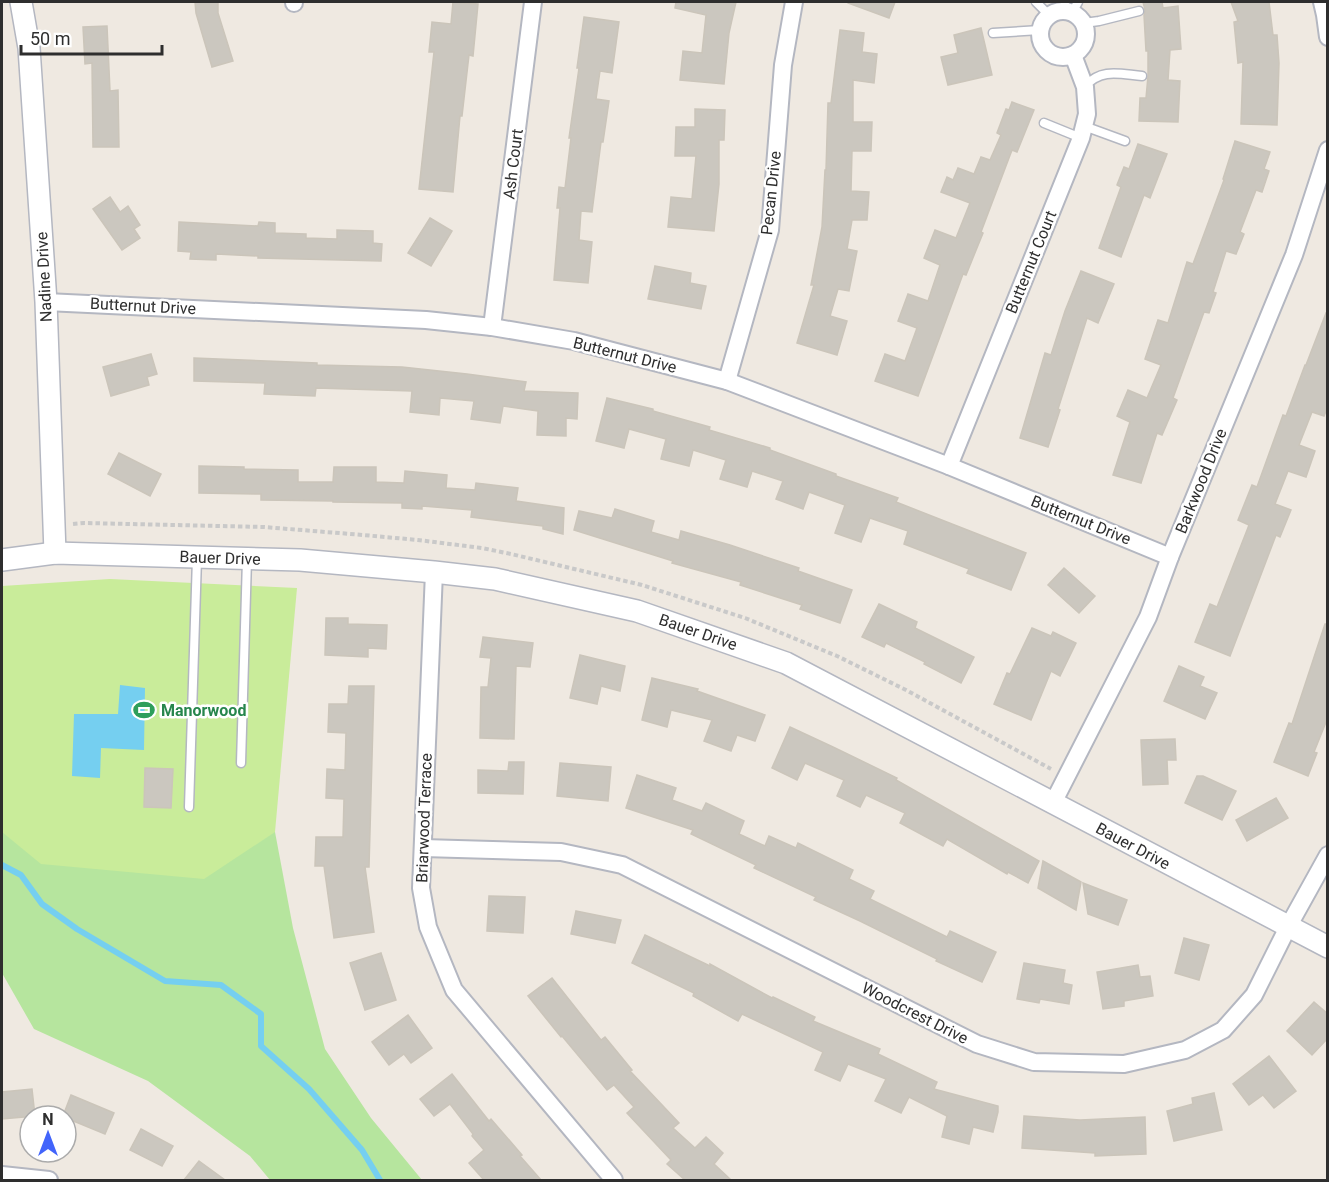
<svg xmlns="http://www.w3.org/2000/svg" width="1329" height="1182" font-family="Roboto,sans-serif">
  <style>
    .green { fill: #b6e59e }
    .pitch { fill: #c9ec9a }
    .water { fill: #75cff0 }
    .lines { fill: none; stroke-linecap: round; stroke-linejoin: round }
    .stream { stroke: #75cff0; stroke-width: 6 }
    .building { fill: #cbc7bf; stroke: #cbc5ba; stroke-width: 1.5 }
    .service-casing { stroke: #b4b7c1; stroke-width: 11 }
    .minor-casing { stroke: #b4b7c1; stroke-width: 20 }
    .tertiary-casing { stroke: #b4b7c1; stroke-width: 24 }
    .path { stroke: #c9c9c9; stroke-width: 4; stroke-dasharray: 4.5 3; stroke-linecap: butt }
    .service { stroke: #fff; stroke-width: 8 }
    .minor { stroke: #fff; stroke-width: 16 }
    .tertiary { stroke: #fff; stroke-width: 21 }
    .labels { text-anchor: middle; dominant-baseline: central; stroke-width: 5; stroke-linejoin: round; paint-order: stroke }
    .street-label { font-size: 16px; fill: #2e2e2e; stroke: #fff }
    .leisure-label { font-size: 16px; font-weight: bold; fill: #27864d; stroke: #fff; text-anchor: start }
  </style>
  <rect width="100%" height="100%" fill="#efe9e1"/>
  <polygon class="green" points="2,781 142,837 275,832 293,928 325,1049 371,1118 422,1180 270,1180 250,1156 148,1081 34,1029 2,973"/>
  <polygon class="pitch" points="110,579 297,588 275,832 204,879 41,864 2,832 2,586"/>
  <polygon class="water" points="120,685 145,688 144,750 101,748 100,778 72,776 74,714 118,714"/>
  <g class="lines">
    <polyline class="stream" points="2,865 21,875 42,904 77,929 165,981 221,985 261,1014 261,1046 309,1089 362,1150 380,1180"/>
  </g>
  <g class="building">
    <polygon points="195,2 218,2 218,13 233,61 212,67 196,13"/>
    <polygon points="453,2 478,4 473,56 469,55 462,116 460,116 453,192 419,189 434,52 429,52 432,22 451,24"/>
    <polygon points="676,2 736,2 729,33 724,84 680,80 683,51 702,53 706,15 675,8"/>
    <polygon points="848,2 895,2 889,18 848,3"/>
    <polygon points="1143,2 1162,2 1163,8 1178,6 1181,49 1170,50 1168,80 1180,81 1178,122 1139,121 1140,98 1146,98 1148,76 1148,51 1146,51 1144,15 1145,10"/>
    <polygon points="1231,2 1269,2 1273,35 1277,35 1279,63 1277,125 1241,124 1243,62 1238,63 1234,22 1238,21"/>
    <polygon points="584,17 619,22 612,73 600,71 596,99 609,101 603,142 601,142 592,212 581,211 579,240 592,242 588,283 554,280 560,208 557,208 559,187 565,188 571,138 569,138 579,68 577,68"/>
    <polygon points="107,26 110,91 118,90 119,147 93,147 92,63 85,64 83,27"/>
    <polygon points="981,28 992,75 948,85 941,57 958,53 954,35"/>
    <polygon points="840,30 864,33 862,52 877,54 874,83 853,80 853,122 872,122 871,151 852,151 851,191 869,192 867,220 852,220 847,249 857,251 849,291 838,289 830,316 847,321 837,355 797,343 814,285 811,285 822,227 825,170 826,170 828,103 831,103"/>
    <polygon points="1012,102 1034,110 1017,152 1012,150 981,232 983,233 966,275 963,274 918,396 875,381 885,354 905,361 917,328 898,321 908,294 928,301 940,265 924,258 935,230 956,238 970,203 941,192 947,177 953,180 958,168 974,174 981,157 990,160 1001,135 997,133 1006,109 1009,110"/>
    <polygon points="695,109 725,110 724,140 719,140 719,184 714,231 668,227 671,197 692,199 696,156 675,156 676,127 695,127"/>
    <polygon points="1235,141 1270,152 1264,169 1269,171 1262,192 1256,190 1240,232 1244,234 1236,254 1226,251 1213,292 1216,293 1209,313 1204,312 1173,398 1177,400 1162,435 1157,433 1141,483 1113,475 1130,422 1117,416 1128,390 1147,398 1161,365 1145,359 1158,320 1168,323 1187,262 1193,264 1224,180 1223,179"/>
    <polygon points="1138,144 1167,154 1150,198 1144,195 1121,257 1099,248 1121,187 1117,185 1124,167 1129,169"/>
    <polygon points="110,197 120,212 128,206 140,225 134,229 140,238 122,250 93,209"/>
    <polygon points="430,218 452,231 431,266 408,253"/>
    <polygon points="179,222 258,226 259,222 275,223 275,233 306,234 306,238 337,239 337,230 373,231 373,243 382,244 381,261 258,258 258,256 216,254 216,260 190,259 191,252 178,251"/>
    <polygon points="655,266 691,273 690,283 706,286 701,309 648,299"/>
    <polygon points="1081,271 1114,284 1098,323 1087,318 1058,409 1060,410 1048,447 1020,438 1045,353 1051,355 1065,311"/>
    <polygon points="1326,313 1328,314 1328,406 1324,416 1312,412 1299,445 1315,451 1306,477 1288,471 1275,504 1291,510 1280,537 1276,535 1230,656 1195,642 1210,604 1217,607 1249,525 1238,520 1252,485 1257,487 1283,415 1286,416 1305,365 1306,365"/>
    <polygon points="151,354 157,374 147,377 149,385 111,396 103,367"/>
    <polygon points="194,358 317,363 317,365 402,367 467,374 526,382 524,391 578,393 577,419 566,418 566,436 537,435 538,411 503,406 500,423 471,419 474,401 440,398 439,415 410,412 412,391 316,388 315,396 264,394 265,383 194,381"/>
    <polygon points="607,398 653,409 653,411 710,427 709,430 770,448 770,450 836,474 836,476 898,498 896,502 1026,553 1011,590 967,573 969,569 904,544 908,531 870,518 861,542 835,533 845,505 809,492 803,509 776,499 783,481 752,471 747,487 720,479 726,460 693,450 689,466 661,459 666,439 629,429 624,448 596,441"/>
    <polygon points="119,453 161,474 150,496 108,474"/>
    <polygon points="199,466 244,467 244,469 298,470 298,482 333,482 334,467 376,467 376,482 404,483 405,471 447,475 446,488 475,490 476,483 518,488 516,501 564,508 563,534 543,529 543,526 471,517 472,510 422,506 422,509 402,508 402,503 333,502 333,501 261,500 261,494 199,493"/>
    <polygon points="615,509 654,521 651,532 679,540 681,531 730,545 799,568 798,571 852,590 840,623 800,609 802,605 740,585 741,582 672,563 673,561 574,530 579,511 612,518"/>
    <polygon points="1064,568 1095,596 1079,613 1048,585"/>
    <polygon points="879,604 917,622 915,628 974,657 961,683 924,664 925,662 886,643 884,647 862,637"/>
    <polygon points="326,618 348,618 348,624 387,625 386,649 368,648 368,657 325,655"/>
    <polygon points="1325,624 1328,624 1328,717 1314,752 1317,753 1308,776 1274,762 1289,723 1292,724"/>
    <polygon points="1032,628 1051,636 1053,632 1076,643 1060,676 1051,671 1031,720 994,704 1007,673 1010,674"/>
    <polygon points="483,637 533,643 530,667 516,666 514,739 480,738 481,687 488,687 491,658 480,657"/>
    <polygon points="580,655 625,666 620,691 601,686 597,704 570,698"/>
    <polygon points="1179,666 1204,677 1200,686 1217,693 1205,719 1164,701"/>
    <polygon points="652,678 698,689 697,691 765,715 755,741 737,735 731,751 704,741 712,720 671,710 667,727 642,720"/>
    <polygon points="349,686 374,686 369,867 365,867 374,932 334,938 324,866 315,866 316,837 343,837 344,799 326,798 327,769 345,770 346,733 328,732 329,704 348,704"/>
    <polygon points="790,727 833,747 897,778 896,780 1039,861 1028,883 1008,872 1007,874 947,839 943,846 900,823 905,813 866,795 860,807 837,796 844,780 805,763 797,780 772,768"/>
    <polygon points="1175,739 1176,760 1167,760 1168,784 1143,785 1141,740"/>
    <polygon points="509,762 524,762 523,794 478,793 478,770 508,771"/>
    <polygon points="560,763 611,767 608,801 557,796"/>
    <polygon points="145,768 173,769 171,808 144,807"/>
    <polygon points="637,775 676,788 672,800 702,811 706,803 744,821 739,834 765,846 769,836 796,848 798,843 853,870 849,879 874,891 870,899 947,937 950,931 996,952 982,982 936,961 937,959 860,921 814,900 816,897 754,868 756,865 691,834 693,830 626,808"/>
    <polygon points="1197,776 1203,776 1236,791 1222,820 1185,803"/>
    <polygon points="1276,798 1288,818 1247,841 1236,820"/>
    <polygon points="1043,861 1081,882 1076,910 1038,888"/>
    <polygon points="1083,883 1127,900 1118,925 1088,914"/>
    <polygon points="489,896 525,897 523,933 487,931"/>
    <polygon points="576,911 621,920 615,943 571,934"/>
    <polygon points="645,935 710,966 710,964 772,998 773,997 815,1017 813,1021 880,1049 878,1054 937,1082 934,1089 998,1106 998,1112 993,1132 973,1127 969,1144 942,1137 947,1116 909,1097 901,1113 875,1101 886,1079 848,1064 840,1081 815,1070 823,1052 742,1014 738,1021 693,996 694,993 632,963"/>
    <polygon points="1184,938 1209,945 1199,980 1175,973"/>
    <polygon points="381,953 396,1000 365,1010 350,963"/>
    <polygon points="1024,963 1065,970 1063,983 1072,985 1069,1004 1040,999 1039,1003 1017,999"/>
    <polygon points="1138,965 1140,977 1150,976 1153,996 1124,1001 1124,1006 1103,1009 1097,972"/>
    <polygon points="552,978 601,1040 605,1037 632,1070 630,1071 679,1123 673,1128 695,1148 706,1137 723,1153 714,1164 731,1180 685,1180 667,1164 671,1160 627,1113 634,1107 614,1085 607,1090 562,1036 561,1037 528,996"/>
    <polygon points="1314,1002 1328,1014 1328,1038 1312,1055 1287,1031"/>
    <polygon points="408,1015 432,1048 411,1063 404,1054 389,1065 372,1042"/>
    <polygon points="1269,1056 1296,1091 1274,1108 1263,1095 1249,1105 1233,1084"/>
    <polygon points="452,1074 489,1121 491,1119 522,1155 520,1156 541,1180 484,1180 469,1163 484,1150 472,1136 473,1134 450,1104 434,1116 420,1099"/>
    <polygon points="32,1089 35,1116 2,1119 2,1092"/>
    <polygon points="1214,1093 1222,1130 1174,1141 1167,1111 1193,1104 1192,1098"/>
    <polygon points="71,1095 114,1113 105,1134 66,1118 66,1116 63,1116"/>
    <polygon points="1024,1116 1080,1120 1145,1117 1146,1154 1095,1156 1095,1153 1022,1148"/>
    <polygon points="141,1129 173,1146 162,1166 130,1150"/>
    <polygon points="199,1161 225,1180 184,1180"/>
  </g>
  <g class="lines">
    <defs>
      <g id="service">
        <polyline points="1036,2 1049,15"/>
        <polyline points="1064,11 1065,2"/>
        <polyline points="1072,13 1078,2"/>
        <polyline points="1084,23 1099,21 1139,11"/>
        <polyline points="993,33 1040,30"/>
        <path d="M1085 86C1102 68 1119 74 1142 76"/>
        <polyline points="1044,123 1081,138"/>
        <polyline points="1084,126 1125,141"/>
        <polyline points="241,763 247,559"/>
        <polyline points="189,807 197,558"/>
      </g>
      <g id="minor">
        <polyline points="294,2 294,3"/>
        <polyline points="1322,2 1325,15 1328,37"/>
        <circle cx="1063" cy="34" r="23"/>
        <polyline points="46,302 426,320 492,327 574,341 727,381 949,466 1170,557"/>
        <polyline points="492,327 533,2"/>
        <polyline points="727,381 770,230 783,65 794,2"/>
        <polyline points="949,466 1081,138 1087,114 1085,87 1073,55"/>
        <polyline points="434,572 421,888 428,927 454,990 614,1180"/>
        <polyline points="1053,803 1148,617 1170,557 1294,255 1328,150"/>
        <polyline points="423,848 561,852 622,865 977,1044 1034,1062 1124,1064 1185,1050 1223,1030 1254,995 1288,927 1328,855"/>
        <polyline points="2,1175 49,1180"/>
      </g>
      <g id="tertiary">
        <polyline points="21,2 29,48 46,302 55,553"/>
        <polyline points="2,560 55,553 300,560 434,572 495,579 637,611 786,663 1328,947"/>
      </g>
    </defs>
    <use href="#service" class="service-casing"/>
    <use href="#minor" class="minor-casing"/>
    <use href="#tertiary" class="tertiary-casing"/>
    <polyline class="path" points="73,524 84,523 264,527 363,535 418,540 482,548 511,554 642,585 745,618 837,656 906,690 1051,769"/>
    <use href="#service" class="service"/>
    <use href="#minor" class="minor"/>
    <use href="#tertiary" class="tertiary"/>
  </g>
  <defs>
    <symbol id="stadium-bare" viewBox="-9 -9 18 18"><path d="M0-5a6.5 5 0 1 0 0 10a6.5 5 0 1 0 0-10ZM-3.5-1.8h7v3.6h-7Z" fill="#2e9e5b" stroke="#fff" stroke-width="2.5" paint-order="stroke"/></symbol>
  </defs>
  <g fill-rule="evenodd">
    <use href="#stadium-bare" x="129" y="695" width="30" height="30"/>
  </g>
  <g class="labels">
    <g class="street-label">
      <text transform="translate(513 164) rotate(-83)">Ash Court</text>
      <text transform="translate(771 193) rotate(-84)">Pecan Drive</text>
      <text transform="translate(1031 262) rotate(-68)">Butternut Court</text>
      <text transform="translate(44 277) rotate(-93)">Nadine Drive</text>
      <text transform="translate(143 306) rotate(3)">Butternut Drive</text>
      <text transform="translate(625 355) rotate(14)">Butternut Drive</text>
      <text transform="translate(1201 481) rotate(-68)">Barkwood Drive</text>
      <text transform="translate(1081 520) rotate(22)">Butternut Drive</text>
      <text transform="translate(220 558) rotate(2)">Bauer Drive</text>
      <text transform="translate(698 632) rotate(19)">Bauer Drive</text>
      <text transform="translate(424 818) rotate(-88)">Briarwood Terrace</text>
      <text transform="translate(1133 846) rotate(28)">Bauer Drive</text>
      <text transform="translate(915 1013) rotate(27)">Woodcrest Drive</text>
    </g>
    <g class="leisure-label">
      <text x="161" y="710">Manorwood</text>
    </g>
  </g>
  <rect width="1329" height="1182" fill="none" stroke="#2e2e2e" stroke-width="6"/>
  <g transform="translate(48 1134)"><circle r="28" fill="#ffffff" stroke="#ababab" stroke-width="1.5"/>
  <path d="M0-4.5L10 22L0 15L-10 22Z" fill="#4264fb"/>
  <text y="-9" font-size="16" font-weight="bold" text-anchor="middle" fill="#2e2e2e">N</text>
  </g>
  <path d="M21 45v9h141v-9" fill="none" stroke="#2e2e2e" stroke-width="3"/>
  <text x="30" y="45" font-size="18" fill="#2e2e2e" stroke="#ffffff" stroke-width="4.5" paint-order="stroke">50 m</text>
</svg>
